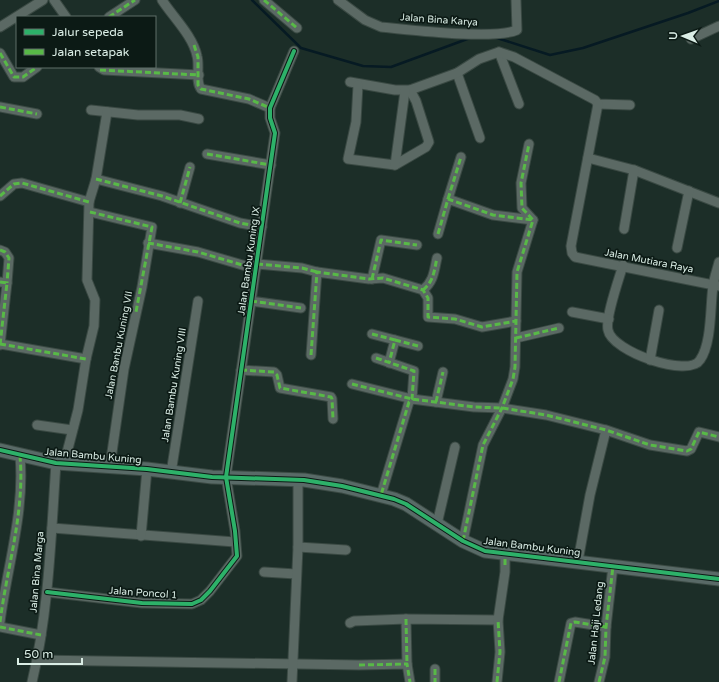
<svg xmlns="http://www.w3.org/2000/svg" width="719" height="682" font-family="'Varela Round',sans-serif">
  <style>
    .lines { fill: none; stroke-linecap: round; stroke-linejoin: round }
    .stream { stroke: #061a23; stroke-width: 2.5 }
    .street-casing { stroke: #3a4943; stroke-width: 11 }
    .secondary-casing { stroke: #3a4943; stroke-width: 15 }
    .street { stroke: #5b6964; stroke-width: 9 }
    .secondary { stroke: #596a67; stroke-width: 13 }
    .quiet { stroke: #58b947; stroke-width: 3; stroke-dasharray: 6 3; stroke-linecap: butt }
    .cycleway-casing { stroke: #0c1a15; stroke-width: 6 }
    .cycleway { stroke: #2db169; stroke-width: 4 }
    .labels { text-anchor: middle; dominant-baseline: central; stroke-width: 3.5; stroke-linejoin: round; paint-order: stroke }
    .street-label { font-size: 10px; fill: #daede5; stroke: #0c1a15 }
  </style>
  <rect width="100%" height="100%" fill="#1c2e28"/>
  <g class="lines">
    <g class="stream">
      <polyline points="252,0 301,48 363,66 391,67 470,38"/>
      <polyline points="497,38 550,55 583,48 688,13 719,1"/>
    </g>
    <defs>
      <g id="street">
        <polyline points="54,0 66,17"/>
        <path d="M162 0C173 17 193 36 197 56 200 66 195 81 201 89L249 99 270 108"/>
        <polyline points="264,0 297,28"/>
        <path d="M338 0 365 20 381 27C409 30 494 40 517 30L516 0"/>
        <polyline points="109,17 135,0"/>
        <polyline points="0,27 43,0"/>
        <polyline points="691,39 719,26"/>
        <polyline points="499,52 519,104"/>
        <polyline points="0,53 14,77 23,77 37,67"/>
        <polyline points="99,67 104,70 199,75"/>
        <polyline points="457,73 480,138"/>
        <polyline points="350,82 395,90 410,90 457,73 479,59 499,52 514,57 595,100 598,104 630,105"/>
        <polyline points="358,85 356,122 348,159 395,165 426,147 429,142 416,101 410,90"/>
        <polyline points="598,104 571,246 572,253 575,257 719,286"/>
        <polyline points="0,107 37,114"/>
        <polyline points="91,110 138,115 180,115 199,119"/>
        <polyline points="207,154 271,165"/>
        <polyline points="588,158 634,170 719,203"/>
        <polyline points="395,165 405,91"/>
        <polyline points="96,179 162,196 240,223 262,227"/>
        <polyline points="0,196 14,184 22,183 89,202"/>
        <polyline points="448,199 461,157"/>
        <polyline points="180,203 190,167"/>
        <polyline points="90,212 152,227 142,287 124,369 110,466"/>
        <polyline points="624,229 634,170"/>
        <polyline points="438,234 448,199 493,215 533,220"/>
        <polyline points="148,243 198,252 256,269"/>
        <polyline points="677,248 689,191"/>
        <polyline points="0,250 5,252 9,258 7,283"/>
        <polyline points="257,264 302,268 317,272"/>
        <path d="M623 265C619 279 605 318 608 330 612 352 689 378 700 360 712 343 710 307 713 286 714 278 717 270 719 262"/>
        <polyline points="372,279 381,240 417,245"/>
        <polyline points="0,282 7,283 0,345"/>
        <path d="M423 290C434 281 434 271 437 258"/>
        <polyline points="251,301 301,308"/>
        <polyline points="572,312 609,319"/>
        <polyline points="372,334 395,340 389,363"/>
        <polyline points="516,338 559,328"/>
        <polyline points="395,340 418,346"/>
        <polyline points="0,344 86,359"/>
        <polyline points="311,355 317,272 369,279 383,278 423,290 428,298 428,317 455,319 482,327 516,321"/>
        <polyline points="376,358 414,371 412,399 409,402 381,495"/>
        <polyline points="650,360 659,310"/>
        <polyline points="241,370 274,372 277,375 280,388 331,397 332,399 333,419"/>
        <polyline points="352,384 412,399 474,407 502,408 546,415 606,430 650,445 687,451 691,449 699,432 719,437"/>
        <polyline points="436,402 443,372"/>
        <polyline points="37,425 72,430"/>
        <polyline points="64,464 78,410 86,359 94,326 95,300 87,280 89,202 96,179 107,112"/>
        <polyline points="171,473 198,301"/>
        <polyline points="437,524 455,447"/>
        <polyline points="52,528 235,542"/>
        <polyline points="141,536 147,469"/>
        <polyline points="463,541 483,445 502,408 513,379 515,367 517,272 533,220 522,208 521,183 529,144"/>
        <polyline points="298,547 346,550"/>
        <polyline points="578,561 590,495 606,430"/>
        <polyline points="264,572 296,574"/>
        <polyline points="47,592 142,603 192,604 201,600 210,591 237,556 235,531 226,477 275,133 270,118 270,108 294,51"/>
        <polyline points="406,619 407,664"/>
        <path d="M0 622C7 567 25 512 20 456"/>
        <polyline points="350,623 354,621 406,619 498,620"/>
        <polyline points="0,627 41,635"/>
        <polyline points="37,660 359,665 407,664 410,682"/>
        <polyline points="435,669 435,682"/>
        <path d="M32 682C49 611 51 536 56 463"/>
        <polyline points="292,682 298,547 298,480"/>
        <polyline points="497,682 500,652 498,620 505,572 505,553"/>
        <polyline points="559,682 571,623 575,622 606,627"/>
        <polyline points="599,682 605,657 606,627 613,566"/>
      </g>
      <polyline id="secondary" points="0,450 56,463 147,469 212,477 304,480 342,486 394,499 406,504 463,541 485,551 719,579"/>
    </defs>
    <use href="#street" class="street-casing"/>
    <use href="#secondary" class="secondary-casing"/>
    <use href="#street" class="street"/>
    <use href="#secondary" class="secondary"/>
    <g class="quiet">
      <polyline points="264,0 297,28"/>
      <polyline points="109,17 135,0"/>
      <polyline points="194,45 198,57 198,85 201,89 249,99 270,108"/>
      <polyline points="0,53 14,77 23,77 37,67"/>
      <polyline points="100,70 199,75"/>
      <polyline points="0,107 37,114"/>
      <polyline points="207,154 271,165"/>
      <polyline points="96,179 162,196 240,223 262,227 262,225"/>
      <polyline points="0,196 14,184 22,183 89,202"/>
      <polyline points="448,199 461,157"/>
      <polyline points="180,203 190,167"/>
      <polyline points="90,212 152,227 136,312"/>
      <polyline points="438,234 448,199 493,215 533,220"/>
      <polyline points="148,243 198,252 256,269"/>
      <polyline points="0,250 5,252 9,258 7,283"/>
      <polyline points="257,264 302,268 317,272"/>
      <polyline points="372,279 381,240 417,245"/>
      <polyline points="0,282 7,283 0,345"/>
      <path d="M423 290C434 281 434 271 437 258"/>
      <polyline points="251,301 301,308"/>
      <polyline points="372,334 395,340 389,363"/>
      <polyline points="516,338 559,328"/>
      <polyline points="395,340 418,346"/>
      <polyline points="0,344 86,359"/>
      <polyline points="311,355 317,272 369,279 383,278 423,290 428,298 428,317 455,319 482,327 516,321"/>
      <polyline points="376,358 414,371 412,399 409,402 381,495"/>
      <polyline points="241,370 274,372 277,375 280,388 331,397 332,399 333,419"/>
      <polyline points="352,384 412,399 474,407 502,408 546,415 606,430 650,445 687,451 691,449 699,432 719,437"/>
      <polyline points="436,402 443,372"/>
      <polyline points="463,541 483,445 502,408 513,379 515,367 517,272 533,220 522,208 521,183 529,144"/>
      <polyline points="505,565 505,553"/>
      <polyline points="406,619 407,664"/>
      <path d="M0 622C7 567 25 512 20 456"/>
      <polyline points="0,627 41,635"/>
      <polyline points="359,665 407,664 410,682"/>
      <polyline points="435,669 435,682"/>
      <polyline points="497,682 500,652 498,620"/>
      <polyline points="559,682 571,623 575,622 606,627"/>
      <polyline points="599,682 605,657 606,627 613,566"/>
    </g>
    <defs>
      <g id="cycleway">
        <polyline points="0,450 56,463 147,469 212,477 304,480 342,486 394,499 406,504 463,541 485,551 719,579"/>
        <polyline points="47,592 142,603 192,604 201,600 210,591 237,556 235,531 226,477 275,133 270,118 270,108 294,51"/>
      </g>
    </defs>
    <use href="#cycleway" class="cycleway-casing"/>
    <use href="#cycleway" class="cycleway"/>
  </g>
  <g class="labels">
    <g class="street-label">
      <text transform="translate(439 20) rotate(4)">Jalan Bina Karya</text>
      <text transform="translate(249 261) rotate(-82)">Jalan Bambu Kuning IX</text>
      <text transform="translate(649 261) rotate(11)">Jalan Mutiara Raya</text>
      <text transform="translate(119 345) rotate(-79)">Jalan Banbu Kuning VII</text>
      <text transform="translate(174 385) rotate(-81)">Jalan Bambu Kuning VIII</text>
      <text transform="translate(93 456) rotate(5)">Jalan Bambu Kuning</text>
      <text transform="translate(532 547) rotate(7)">Jalan Bambu Kuning</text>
      <text transform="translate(37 572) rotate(-85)">Jalan Bina Marga</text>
      <text transform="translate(143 593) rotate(4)">Jalan Poncol 1</text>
      <text transform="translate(596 623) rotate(-84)">Jalan Haji Ledang</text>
    </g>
  </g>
  <rect x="16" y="16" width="140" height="52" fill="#0c1a15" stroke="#5e6e68"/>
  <rect x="24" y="29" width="20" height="6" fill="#2db169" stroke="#5e6e68"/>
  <text x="52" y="36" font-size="12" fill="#daede5">Jalur sepeda</text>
  <rect x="24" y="49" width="20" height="6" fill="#58b947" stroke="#5e6e68"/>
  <text x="52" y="56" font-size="12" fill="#daede5">Jalan setapak</text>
  <g transform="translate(683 36) rotate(272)" stroke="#0c1a15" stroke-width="3" paint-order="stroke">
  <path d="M0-3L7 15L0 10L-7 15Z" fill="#daede5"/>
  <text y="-6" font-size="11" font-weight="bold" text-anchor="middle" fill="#daede5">U</text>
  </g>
  <path d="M18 658v6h64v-6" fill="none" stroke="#daede5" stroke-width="2"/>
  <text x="24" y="658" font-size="12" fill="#daede5" stroke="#0c1a15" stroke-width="3" paint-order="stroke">50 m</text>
</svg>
